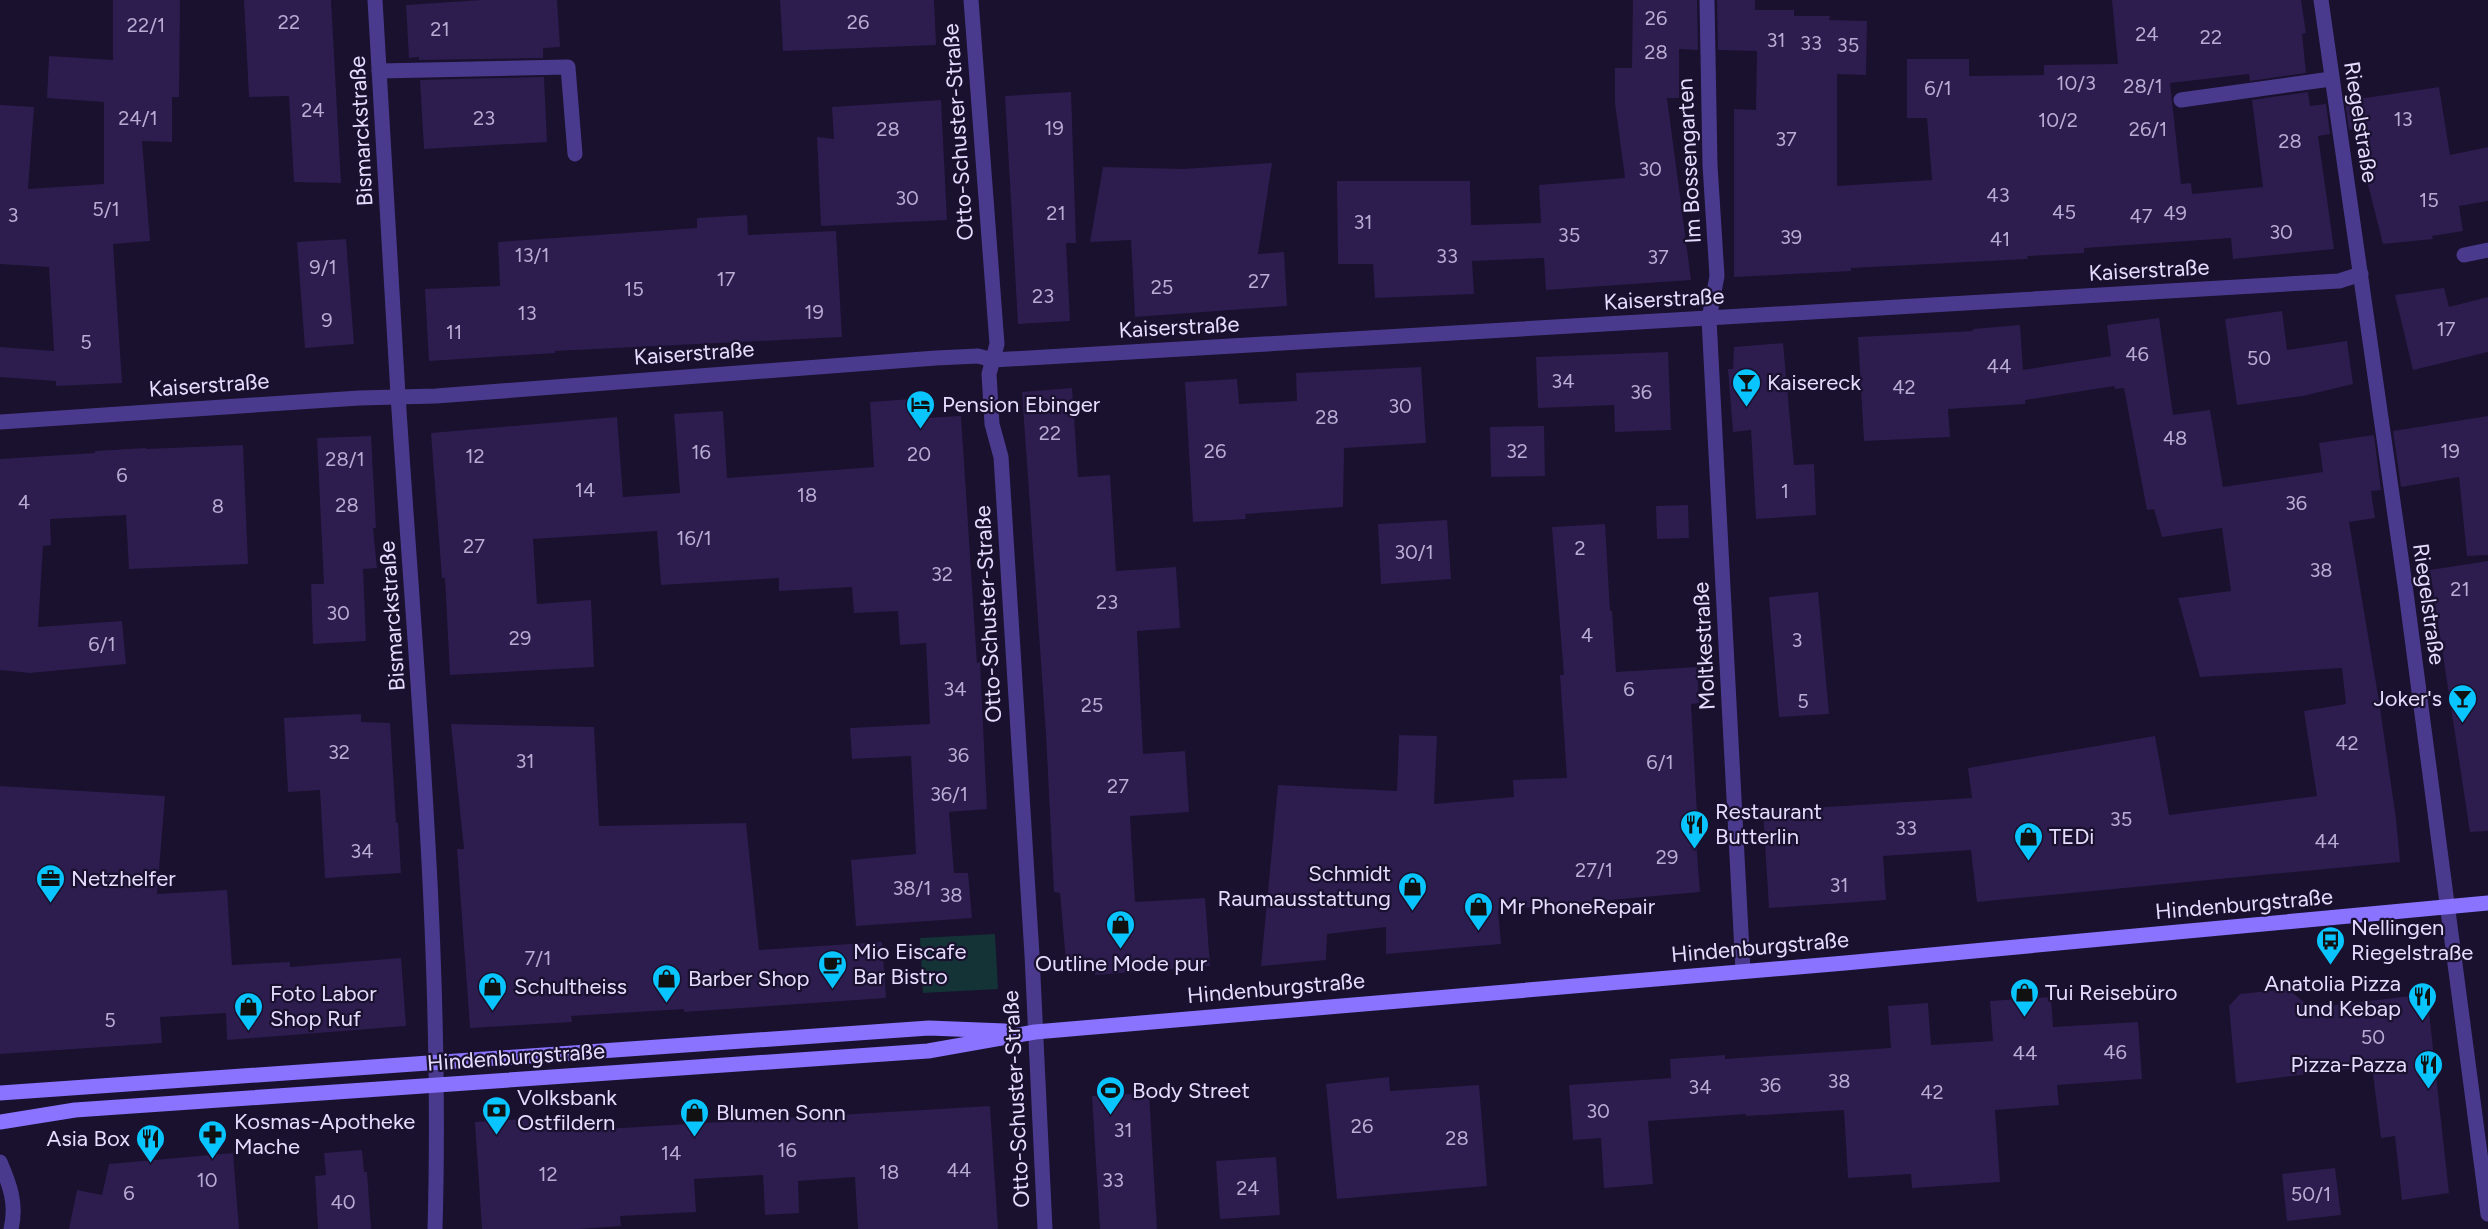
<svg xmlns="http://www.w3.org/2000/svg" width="2488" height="1229" font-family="Figtree,sans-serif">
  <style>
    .green { fill: #133337 }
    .building { fill: #2d1c4e }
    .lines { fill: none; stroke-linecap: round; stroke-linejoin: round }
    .lane { stroke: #493a8d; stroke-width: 15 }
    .street { stroke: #493a8d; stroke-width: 15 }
    .secondary { stroke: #8973ff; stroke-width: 15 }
    .labels { text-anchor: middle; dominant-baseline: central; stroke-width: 4.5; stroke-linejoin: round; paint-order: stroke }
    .number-label { font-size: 20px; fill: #b7acd3 }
    .street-label { font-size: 22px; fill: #e5dcff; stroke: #19112d }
    .poi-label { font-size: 22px; fill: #e5dcff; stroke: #19112d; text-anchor: start }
  </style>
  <rect width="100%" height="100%" fill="#19112d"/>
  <polygon class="green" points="995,934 998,989 923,993 920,938"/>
  <g class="building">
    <polygon points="113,0 180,0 179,97 172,97 172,142 142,141 150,241 113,244 122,383 56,386 56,381 0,377 0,347 54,351 49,267 0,264 0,105 34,107 28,189 104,184 104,102 47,98 49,56 113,60"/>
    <polygon points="244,0 331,0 341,183 294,182 289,96 249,97"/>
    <polygon points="481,0 557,0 560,47 543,48 543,58 419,60 419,57 409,58 406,5"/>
    <polygon points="780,0 934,0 936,45 783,51"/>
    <polygon points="1633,0 1697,0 1698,50 1679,49 1679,98 1667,98 1691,280 1546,290 1544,258 1472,261 1474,294 1375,298 1373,264 1338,264 1337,181 1470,181 1471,225 1541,223 1539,185 1625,178 1615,103 1615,68 1632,68"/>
    <polygon points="1717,0 1755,0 1755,10 1794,10 1794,16 1830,16 1829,20 1867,21 1866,75 1837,74 1837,186 1932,180 1927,118 1907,118 1907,59 1969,59 1969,76 2044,75 2044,65 2118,64 2112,0 2301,0 2306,33 2302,34 2306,73 2250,81 2249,74 2170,83 2181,184 2191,183 2192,194 2263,187 2252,100 2308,92 2310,106 2326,104 2330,134 2318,136 2334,249 2233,259 2231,238 2084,248 2084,253 2027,256 2028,259 1851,268 1851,271 1734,277 1734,109 1756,110 1757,51 1718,50"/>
    <polygon points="544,77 547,142 424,149 420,80"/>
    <polygon points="2439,87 2450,155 2488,147 2488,201 2459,206 2463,231 2432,236 2433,239 2383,244 2354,129 2349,130 2345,101"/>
    <polygon points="1071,92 1076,243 1066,243 1070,321 1018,324 1005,96"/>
    <polygon points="941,100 947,220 821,226 817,137 834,139 832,107"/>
    <polygon points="1272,163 1258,254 1284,252 1287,306 1135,317 1131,240 1090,242 1103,167 1183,169"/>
    <polygon points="747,215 748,235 836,231 842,337 555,351 555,353 429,361 425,289 500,286 498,242 697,228 697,218"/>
    <polygon points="346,239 354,344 305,348 297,242"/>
    <polygon points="2444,288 2449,307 2488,297 2488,352 2413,370 2395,295"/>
    <polygon points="2282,311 2287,350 2347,341 2353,384 2303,396 2237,405 2225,319"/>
    <polygon points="2159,318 2173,415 2210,410 2223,487 2323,472 2319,443 2374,435 2381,490 2371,491 2375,518 2349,522 2379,701 2396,819 2400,862 1977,902 1971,850 1883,856 1886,900 1769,908 1763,811 1972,798 1968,768 2155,736 2169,815 2317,796 2304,711 2346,704 2342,668 2200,677 2178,598 2231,591 2222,528 2162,537 2154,509 2147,510 2124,388 2115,389 2114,386 2025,400 2025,404 1948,409 1950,437 1864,441 1858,337 1973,331 1973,329 2020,325 2023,370 2111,356 2107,325"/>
    <polygon points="1783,343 1794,465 1814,464 1816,515 1756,519 1751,430 1733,432 1728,369 1733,369 1734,347"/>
    <polygon points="1668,352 1671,430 1615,432 1614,405 1538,408 1536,357"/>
    <polygon points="1421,367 1426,443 1344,448 1343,507 1245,514 1246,519 1193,522 1185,382 1237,379 1239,404 1297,401 1296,373"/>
    <polygon points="1072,388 1078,477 1110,475 1116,571 1176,567 1180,628 1137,631 1143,754 1185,751 1189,812 1130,816 1135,902 1205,898 1210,966 1095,975 1093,961 1066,962 1060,893 1054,892 1046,734 1022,392"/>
    <polygon points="925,398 926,418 961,416 977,663 980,662 987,809 949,812 954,873 968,873 972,918 856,926 851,860 916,854 911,756 852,759 850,728 930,724 926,643 900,645 898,611 854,613 852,587 779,591 779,578 661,585 657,531 533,539 537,604 591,600 594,667 450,675 445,578 442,578 431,433 617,417 623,497 680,493 674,414 723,411 727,478 874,467 870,402"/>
    <polygon points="2488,416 2488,555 2467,556 2459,477 2401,487 2393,431"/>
    <polygon points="1544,426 1545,476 1491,477 1490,427"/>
    <polygon points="371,436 376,528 373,528 377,568 363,569 366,641 313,644 311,584 324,584 317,438"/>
    <polygon points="243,445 248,564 129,569 126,515 50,519 51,545 43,546 38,627 122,621 126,664 30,673 0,670 0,459 95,453 95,451 146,448 146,449"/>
    <polygon points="1688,505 1689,538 1657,539 1656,506"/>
    <polygon points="1447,520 1451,579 1381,584 1378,524"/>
    <polygon points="1605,524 1610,611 1612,611 1616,672 1697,667 1699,703 1691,704 1697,814 1694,814 1700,892 1498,910 1501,944 1386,954 1386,927 1327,934 1326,960 1261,966 1278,785 1397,791 1399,735 1437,736 1434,804 1514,797 1513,780 1567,778 1560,675 1564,675 1552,527"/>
    <polygon points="2488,561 2488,831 2470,832 2430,570"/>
    <polygon points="1818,592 1829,714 1779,717 1769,597"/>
    <polygon points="361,714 361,722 390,723 396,823 398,823 401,873 325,878 320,790 288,792 284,718"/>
    <polygon points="451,724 594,727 599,826 746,823 759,950 882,942 886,998 684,1012 684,1009 571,1016 572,1022 470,1028 457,849 464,849"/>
    <polygon points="0,786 165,796 157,894 227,890 232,965 290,962 290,967 401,958 406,1026 227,1040 226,1013 160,1017 162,1043 0,1054"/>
    <polygon points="2288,989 2311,1008 2427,994 2449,1193 2402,1200 2395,1136 2381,1138 2372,1066 2236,1083 2229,1006 2240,994"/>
    <polygon points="2051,997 2053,1027 2138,1022 2142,1079 2057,1085 2059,1105 1995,1110 2000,1182 1912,1188 1911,1174 1848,1178 1844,1110 1746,1116 1746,1114 1648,1121 1653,1184 1604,1188 1601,1138 1573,1140 1569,1085 1671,1078 1670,1059 1725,1055 1725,1059 1891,1048 1888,1006 1928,1003 1931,1045 1993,1041 1990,1001"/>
    <polygon points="1389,1077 1390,1091 1479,1085 1487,1186 1337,1199 1326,1084"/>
    <polygon points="1149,1093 1157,1229 1100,1229 1092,1096"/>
    <polygon points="990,1106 998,1229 858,1229 855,1177 798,1181 799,1213 765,1215 763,1175 694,1179 696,1212 620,1216 621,1226 579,1229 482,1229 475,1122 553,1117 554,1132"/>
    <polygon points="362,1150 364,1172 367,1172 371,1229 318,1229 315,1176 326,1175 324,1153"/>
    <polygon points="233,1153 239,1229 69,1229 77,1190 102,1195 109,1164"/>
    <polygon points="1276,1157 1280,1215 1220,1219 1216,1161"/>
    <polygon points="2335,1168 2341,1215 2287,1221 2282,1174"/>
  </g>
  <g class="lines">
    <g class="lane">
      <polyline points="379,71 568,67 575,154"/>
      <polyline points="2181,100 2331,79"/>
    </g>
    <g class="street">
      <path d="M375 0C383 132 390 264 398 395 416 673 443 950 435 1229"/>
      <polyline points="971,0 997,344 989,374 992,424 1001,457 1032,955 1045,1229"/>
      <polyline points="1707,0 1710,165 1717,276 1709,319 1743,971"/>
      <polyline points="2321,0 2405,585 2488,1214"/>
      <polyline points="2464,255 2488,250"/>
      <polyline points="0,422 359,398 436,396 936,358 978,356 993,360 2339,281 2361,274"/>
      <path d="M0 1162C10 1185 17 1204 11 1229"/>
    </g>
    <g class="secondary">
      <polyline points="0,1093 929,1028 1005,1031"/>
      <polyline points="0,1122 75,1110 928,1051 1035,1032 1845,963 2488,903"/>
    </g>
  </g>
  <defs>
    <symbol id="bar-pin" viewBox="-11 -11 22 30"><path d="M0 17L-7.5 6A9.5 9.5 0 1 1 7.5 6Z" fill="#08c5ff" stroke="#19112d"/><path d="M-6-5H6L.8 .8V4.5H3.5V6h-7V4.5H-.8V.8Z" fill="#111"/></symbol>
    <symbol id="hotel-pin" viewBox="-11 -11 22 30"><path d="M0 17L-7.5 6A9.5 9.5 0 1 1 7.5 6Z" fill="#08c5ff" stroke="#19112d"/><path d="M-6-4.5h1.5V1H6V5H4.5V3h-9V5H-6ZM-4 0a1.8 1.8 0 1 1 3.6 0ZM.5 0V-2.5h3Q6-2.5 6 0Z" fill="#111"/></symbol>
    <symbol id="restaurant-pin" viewBox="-11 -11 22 30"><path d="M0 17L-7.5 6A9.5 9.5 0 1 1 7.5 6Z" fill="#08c5ff" stroke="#19112d"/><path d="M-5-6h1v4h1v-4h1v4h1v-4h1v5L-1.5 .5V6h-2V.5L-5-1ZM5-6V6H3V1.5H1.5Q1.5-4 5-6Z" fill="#111"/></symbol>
    <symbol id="shop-pin" viewBox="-11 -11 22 30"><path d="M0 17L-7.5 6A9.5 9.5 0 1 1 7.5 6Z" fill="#08c5ff" stroke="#19112d"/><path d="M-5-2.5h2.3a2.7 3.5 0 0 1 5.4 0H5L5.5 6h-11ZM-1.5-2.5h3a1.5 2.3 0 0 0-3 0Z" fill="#111"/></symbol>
    <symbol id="office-pin" viewBox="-11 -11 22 30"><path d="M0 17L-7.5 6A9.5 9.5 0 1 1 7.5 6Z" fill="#08c5ff" stroke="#19112d"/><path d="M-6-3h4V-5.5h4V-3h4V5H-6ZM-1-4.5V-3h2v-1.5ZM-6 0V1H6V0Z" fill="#111"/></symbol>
    <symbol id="bus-pin" viewBox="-11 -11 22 30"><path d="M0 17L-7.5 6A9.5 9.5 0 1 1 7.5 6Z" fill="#08c5ff" stroke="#19112d"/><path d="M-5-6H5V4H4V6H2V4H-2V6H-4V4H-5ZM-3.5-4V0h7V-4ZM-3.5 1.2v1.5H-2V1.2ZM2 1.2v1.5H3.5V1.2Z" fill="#111"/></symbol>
    <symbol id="cafe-pin" viewBox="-11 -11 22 30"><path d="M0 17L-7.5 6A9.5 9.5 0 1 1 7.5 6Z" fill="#08c5ff" stroke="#19112d"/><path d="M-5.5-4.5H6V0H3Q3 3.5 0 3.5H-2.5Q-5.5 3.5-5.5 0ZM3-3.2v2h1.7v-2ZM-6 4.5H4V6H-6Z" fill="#111"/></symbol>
    <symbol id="stadium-pin" viewBox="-11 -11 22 30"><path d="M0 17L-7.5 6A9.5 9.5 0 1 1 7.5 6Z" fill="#08c5ff" stroke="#19112d"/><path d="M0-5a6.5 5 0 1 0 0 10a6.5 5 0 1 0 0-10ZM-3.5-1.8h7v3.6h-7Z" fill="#111"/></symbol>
    <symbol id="bank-pin" viewBox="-11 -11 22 30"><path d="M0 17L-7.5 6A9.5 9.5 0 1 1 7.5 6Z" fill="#08c5ff" stroke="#19112d"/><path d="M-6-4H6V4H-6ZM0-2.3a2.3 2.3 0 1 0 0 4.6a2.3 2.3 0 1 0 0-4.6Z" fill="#111"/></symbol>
    <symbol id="pharmacy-pin" viewBox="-11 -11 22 30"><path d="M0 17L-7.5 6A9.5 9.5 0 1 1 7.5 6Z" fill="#08c5ff" stroke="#19112d"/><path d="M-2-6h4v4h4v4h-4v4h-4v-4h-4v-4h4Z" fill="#111"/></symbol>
  </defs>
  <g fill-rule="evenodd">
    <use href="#bar-pin" x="1730" y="366" width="33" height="45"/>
    <use href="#hotel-pin" x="904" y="388" width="33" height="45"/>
    <use href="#bar-pin" x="2446" y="682" width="33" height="45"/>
    <use href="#restaurant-pin" x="1678" y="808" width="33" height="45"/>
    <use href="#shop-pin" x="2012" y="820" width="33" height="45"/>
    <use href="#office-pin" x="34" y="862" width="33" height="45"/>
    <use href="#shop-pin" x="1396" y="870" width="33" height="45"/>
    <use href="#shop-pin" x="1462" y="890" width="33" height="45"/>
    <use href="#shop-pin" x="1104" y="908" width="33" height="45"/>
    <use href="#bus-pin" x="2314" y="924" width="33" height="45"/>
    <use href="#cafe-pin" x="816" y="948" width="33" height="45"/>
    <use href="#shop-pin" x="650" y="962" width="33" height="45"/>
    <use href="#shop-pin" x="476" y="970" width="33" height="45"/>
    <use href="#shop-pin" x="2008" y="976" width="33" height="45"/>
    <use href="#restaurant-pin" x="2406" y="980" width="33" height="45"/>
    <use href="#shop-pin" x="232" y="990" width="33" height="45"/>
    <use href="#restaurant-pin" x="2412" y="1048" width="33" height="45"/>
    <use href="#stadium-pin" x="1094" y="1074" width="33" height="45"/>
    <use href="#bank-pin" x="480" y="1094" width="33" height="45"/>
    <use href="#shop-pin" x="678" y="1096" width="33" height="45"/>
    <use href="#pharmacy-pin" x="196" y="1118" width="33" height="45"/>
    <use href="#restaurant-pin" x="134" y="1122" width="33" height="45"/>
  </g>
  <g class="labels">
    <g class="number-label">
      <text x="1656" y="18">26</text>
      <text x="289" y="22">22</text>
      <text x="858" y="22">26</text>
      <text x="146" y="25">22/1</text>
      <text x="440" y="29">21</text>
      <text x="2147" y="34">24</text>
      <text x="2211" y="37">22</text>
      <text x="1776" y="40">31</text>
      <text x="1811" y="43">33</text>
      <text x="1848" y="45">35</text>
      <text x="1656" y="52">28</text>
      <text x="2076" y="83">10/3</text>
      <text x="2143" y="86">28/1</text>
      <text x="1938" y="88">6/1</text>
      <text x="313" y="110">24</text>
      <text x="138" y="118">24/1</text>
      <text x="484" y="118">23</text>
      <text x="2403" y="119">13</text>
      <text x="2058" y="120">10/2</text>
      <text x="1054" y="128">19</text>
      <text x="888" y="129">28</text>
      <text x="2148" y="129">26/1</text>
      <text x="1786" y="139">37</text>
      <text x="2290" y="141">28</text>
      <text x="1650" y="169">30</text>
      <text x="1998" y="195">43</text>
      <text x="907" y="198">30</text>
      <text x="2429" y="200">15</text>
      <text x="106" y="209">5/1</text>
      <text x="2064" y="212">45</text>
      <text x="1056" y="213">21</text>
      <text x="2175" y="213">49</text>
      <text x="13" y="215">3</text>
      <text x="2141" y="216">47</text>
      <text x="1363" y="222">31</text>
      <text x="2281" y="232">30</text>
      <text x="1569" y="235">35</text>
      <text x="1791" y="237">39</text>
      <text x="2000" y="239">41</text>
      <text x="532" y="255">13/1</text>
      <text x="1447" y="256">33</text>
      <text x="1658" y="257">37</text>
      <text x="323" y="267">9/1</text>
      <text x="726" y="279">17</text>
      <text x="1259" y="281">27</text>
      <text x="1162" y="287">25</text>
      <text x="634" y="289">15</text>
      <text x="1043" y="296">23</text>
      <text x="814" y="312">19</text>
      <text x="527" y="313">13</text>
      <text x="327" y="320">9</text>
      <text x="2446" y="329">17</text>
      <text x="454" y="332">11</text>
      <text x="86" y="342">5</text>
      <text x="2137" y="354">46</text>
      <text x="2259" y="358">50</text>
      <text x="1999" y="366">44</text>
      <text x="1563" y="381">34</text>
      <text x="1904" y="387">42</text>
      <text x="1641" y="392">36</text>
      <text x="1400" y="406">30</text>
      <text x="1327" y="417">28</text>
      <text x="1050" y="433">22</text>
      <text x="2175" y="438">48</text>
      <text x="1215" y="451">26</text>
      <text x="1517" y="451">32</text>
      <text x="2450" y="451">19</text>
      <text x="701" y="452">16</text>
      <text x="919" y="454">20</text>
      <text x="475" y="456">12</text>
      <text x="345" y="459">28/1</text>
      <text x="122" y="475">6</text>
      <text x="585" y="490">14</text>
      <text x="1785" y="491">1</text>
      <text x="807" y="495">18</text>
      <text x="24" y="502">4</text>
      <text x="2296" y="503">36</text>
      <text x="347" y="505">28</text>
      <text x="218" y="506">8</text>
      <text x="694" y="538">16/1</text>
      <text x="474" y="546">27</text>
      <text x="1580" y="548">2</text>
      <text x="1414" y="552">30/1</text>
      <text x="2321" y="570">38</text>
      <text x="942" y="574">32</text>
      <text x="2460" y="589">21</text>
      <text x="1107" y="602">23</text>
      <text x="338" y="613">30</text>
      <text x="1587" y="635">4</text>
      <text x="520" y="638">29</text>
      <text x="1797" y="640">3</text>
      <text x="102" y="644">6/1</text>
      <text x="955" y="689">34</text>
      <text x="1629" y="689">6</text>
      <text x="1803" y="701">5</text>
      <text x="1092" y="705">25</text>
      <text x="2347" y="743">42</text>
      <text x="339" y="752">32</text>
      <text x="958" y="755">36</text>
      <text x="525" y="761">31</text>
      <text x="1660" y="762">6/1</text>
      <text x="1118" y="786">27</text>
      <text x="949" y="794">36/1</text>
      <text x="2121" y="819">35</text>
      <text x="1906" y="828">33</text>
      <text x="2327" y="841">44</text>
      <text x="362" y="851">34</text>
      <text x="1667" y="857">29</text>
      <text x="1594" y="870">27/1</text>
      <text x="1839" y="885">31</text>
      <text x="912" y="888">38/1</text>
      <text x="951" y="895">38</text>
      <text x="538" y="958">7/1</text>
      <text x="110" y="1020">5</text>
      <text x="2373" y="1037">50</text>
      <text x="2115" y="1052">46</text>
      <text x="2025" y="1053">44</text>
      <text x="1839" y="1081">38</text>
      <text x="1770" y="1085">36</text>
      <text x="1700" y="1087">34</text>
      <text x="1932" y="1092">42</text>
      <text x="1598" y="1111">30</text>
      <text x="1362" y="1126">26</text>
      <text x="1123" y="1130">31</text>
      <text x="1457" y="1138">28</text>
      <text x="787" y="1150">16</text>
      <text x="671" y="1153">14</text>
      <text x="959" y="1170">44</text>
      <text x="889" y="1172">18</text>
      <text x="548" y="1174">12</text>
      <text x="207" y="1180">10</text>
      <text x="1113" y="1180">33</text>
      <text x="1248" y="1188">24</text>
      <text x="129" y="1193">6</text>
      <text x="2311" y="1194">50/1</text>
      <text x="343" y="1202">40</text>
    </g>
    <g class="street-label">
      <text transform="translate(2361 122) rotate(81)">Riegelstraße</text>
      <text transform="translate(361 131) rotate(-93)">Bismarckstraße</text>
      <text transform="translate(958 132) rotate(-94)">Otto-Schuster-Straße</text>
      <text transform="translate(1689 161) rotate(-93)">Im Bossengarten</text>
      <text transform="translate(2149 270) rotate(-3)">Kaiserstraße</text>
      <text transform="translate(1664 299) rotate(-3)">Kaiserstraße</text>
      <text transform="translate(1179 327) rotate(-3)">Kaiserstraße</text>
      <text transform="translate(694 353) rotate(-4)">Kaiserstraße</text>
      <text transform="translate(209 385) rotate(-4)">Kaiserstraße</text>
      <text transform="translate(2429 604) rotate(82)">Riegelstraße</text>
      <text transform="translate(988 614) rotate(-93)">Otto-Schuster-Straße</text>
      <text transform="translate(392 616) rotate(-94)">Bismarckstraße</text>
      <text transform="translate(1704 646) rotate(-93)">Moltkestraße</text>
      <text transform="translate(2244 904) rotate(-5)">Hindenburgstraße</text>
      <text transform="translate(1760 947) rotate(-5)">Hindenburgstraße</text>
      <text transform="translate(1276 988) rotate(-5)">Hindenburgstraße</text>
      <text transform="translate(516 1057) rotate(-4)">Hindenburgstraße</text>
      <text transform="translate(1016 1099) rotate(-93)">Otto-Schuster-Straße</text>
    </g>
    <g class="poi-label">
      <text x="1767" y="382">Kaisereck</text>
      <text x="942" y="404">Pension Ebinger</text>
      <text x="2442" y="698" text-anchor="end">Joker's</text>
      <text x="1715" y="811">Restaurant<tspan x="1715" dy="25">Butterlin</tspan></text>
      <text x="2049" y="836">TEDi</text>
      <text x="1391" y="873" text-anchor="end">Schmidt<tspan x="1391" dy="25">Raumausstattung</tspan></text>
      <text x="71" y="878">Netzhelfer</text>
      <text x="1499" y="906">Mr PhoneRepair</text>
      <text x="2351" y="927">Nellingen<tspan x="2351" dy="25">Riegelstraße</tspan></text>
      <text x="853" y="951">Mio Eiscafe<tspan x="853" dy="25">Bar Bistro</tspan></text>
      <text x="1121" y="963" text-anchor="middle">Outline Mode pur</text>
      <text x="688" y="978">Barber Shop</text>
      <text x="2401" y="983" text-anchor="end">Anatolia Pizza<tspan x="2401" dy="25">und Kebap</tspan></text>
      <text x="514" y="986">Schultheiss</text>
      <text x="2045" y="992">Tui Reisebüro</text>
      <text x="270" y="993">Foto Labor<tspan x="270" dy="25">Shop Ruf</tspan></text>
      <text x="2407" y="1064" text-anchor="end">Pizza-Pazza</text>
      <text x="1132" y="1090">Body Street</text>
      <text x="517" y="1097">Volksbank<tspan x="517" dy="25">Ostfildern</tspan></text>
      <text x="716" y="1112">Blumen Sonn</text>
      <text x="234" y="1121">Kosmas-Apotheke<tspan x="234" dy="25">Mache</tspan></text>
      <text x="130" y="1138" text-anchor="end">Asia Box</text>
    </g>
  </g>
</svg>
